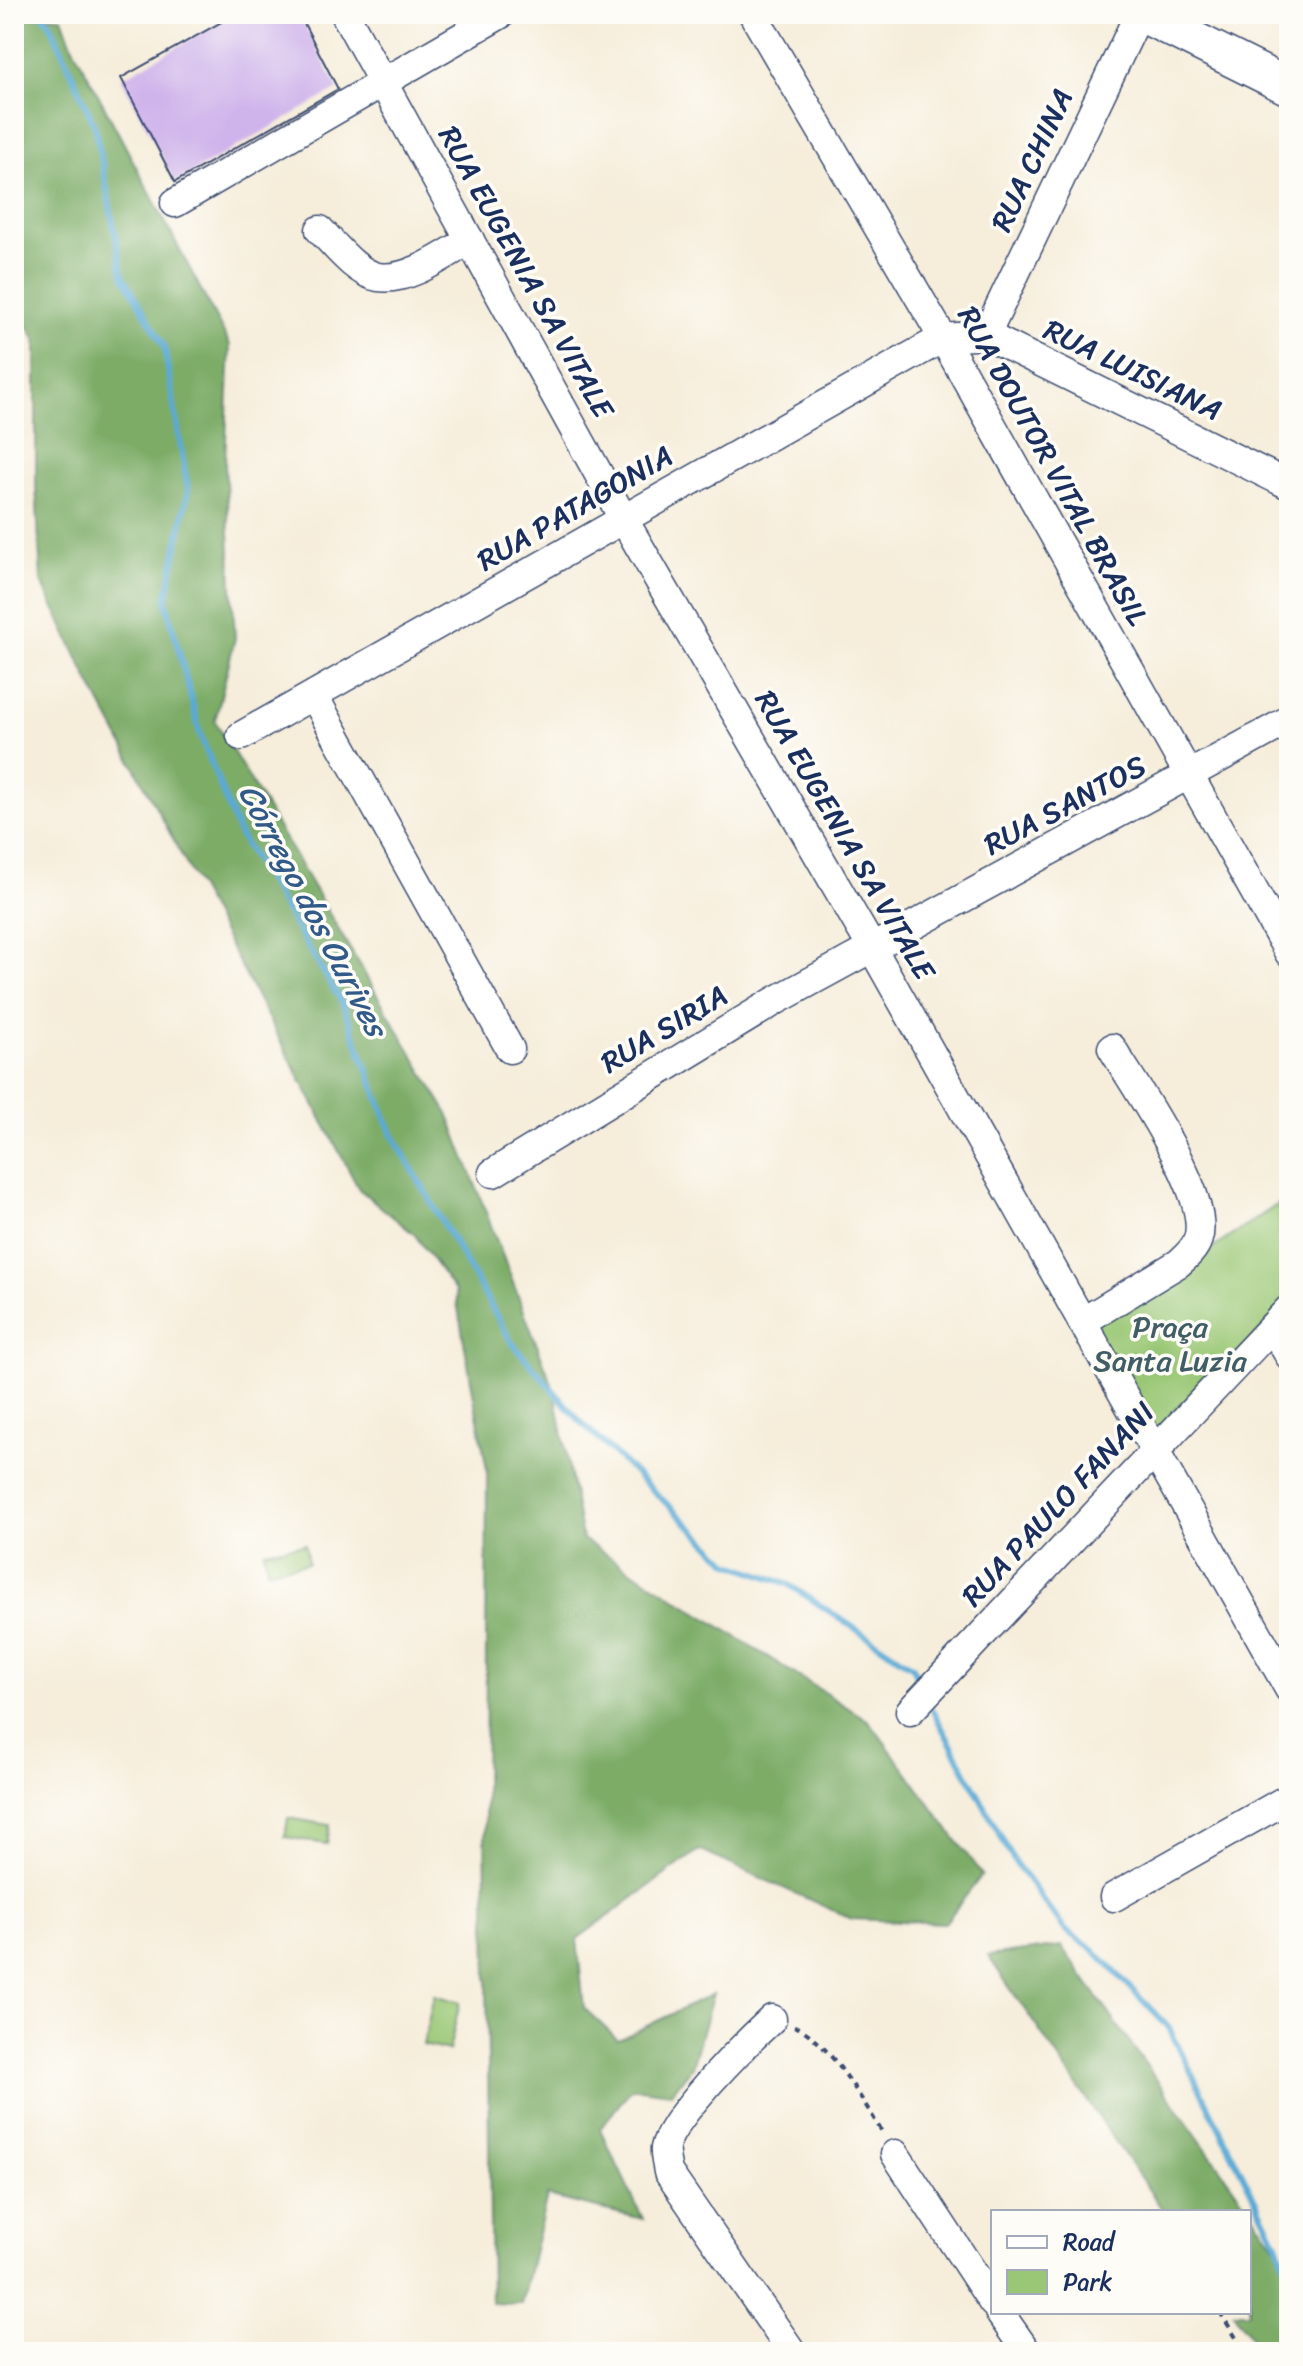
<svg xmlns="http://www.w3.org/2000/svg" width="1303" height="2366" font-family="Sriracha,sans-serif">
  <style>
    .green { fill: #9ac775; stroke: #5a7b6a; stroke-width: 2 }
    .forest { fill: #7bac66; stroke: #4b6e62; stroke-width: 2 }
    .lines { fill: none; stroke-linecap: round; stroke-linejoin: round }
    .stream { stroke: #5aaad5; stroke-width: 6 }
    .building { fill: #cfb4eb }
    .minor-casing { stroke: #3c4c71; stroke-width: 31 }
    .major-casing { stroke: #3c4c71; stroke-width: 39 }
    .path { stroke: #3c4c71; stroke-width: 4; stroke-dasharray: 6 6; stroke-linecap: butt }
    .minor { stroke: #fff; stroke-width: 28 }
    .major { stroke: #fff; stroke-width: 36 }
    .labels { text-anchor: middle; dominant-baseline: central; stroke-width: 7; stroke-linejoin: round; paint-order: stroke }
    .street-label { font-size: 30px; fill: #1b2f5e; stroke: #fdfcf7 }
    .park-label { font-size: 30px; fill: #415d65; stroke: #fdfcf7 }
    .water-label { font-size: 32px; font-style: italic; fill: #315a88; stroke: #fdfcf7 }
  </style>
  <rect width="100%" height="100%" fill="#fdfcf7"/>
  <filter id="ink" filterUnits="userSpaceOnUse"><feTurbulence type="fractalNoise" baseFrequency=".0125" numOctaves="2"/><feDisplacementMap in="SourceGraphic" scale="16" xChannelSelector="R" yChannelSelector="G"/><feConvolveMatrix kernelMatrix="1 2 1 2 8 2 1 2 1" color-interpolation-filters="sRGB"/></filter>
  <filter id="wash" filterUnits="userSpaceOnUse"><feTurbulence type="fractalNoise" baseFrequency=".006" numOctaves="4" result="noise"/><feDisplacementMap in="SourceGraphic" scale="32" xChannelSelector="R" yChannelSelector="G"/><feGaussianBlur stdDeviation="1.8" result="paint"/><feColorMatrix in="noise" values="0 0 0 0 0 0 0 0 0 0 0 0 0 0 0 0 0 1.4 0 .05"/><feComposite in="paint" operator="in"/></filter>
  <g filter="url(#wash)">
    <rect width="100%" height="100%" fill="#f6edda"/>
    <g class="green">
      <polygon points="1289,1197 1289,1301 1157,1440 1091,1324 1176,1273"/>
      <polygon points="305,1544 308,1563 267,1570 264,1551"/>
      <polygon points="288,1818 330,1825 327,1844 285,1837"/>
      <polygon points="434,1995 460,2002 449,2051 423,2045"/>
    </g>
    <g class="forest">
      <polygon points="14,14 62,17 72,45 230,345 225,464 235,638 215,721 449,1116 555,1392 582,1539 869,1721 982,1875 945,1923 852,1919 699,1850 577,1939 584,2008 618,2040 713,1994 692,2067 671,2093 632,2088 600,2129 643,2219 547,2196 521,2304 491,2303 485,1823 487,1470 455,1291 415,1235 359,1189 89,681 41,581 36,486 36,340 14,303"/>
      <polygon points="1061,1946 1289,2265 1289,2352 1260,2352 1233,2312 1249,2312 1249,2212 1164,2212 988,1956"/>
    </g>
    <g class="lines">
      <g class="stream">
        <polyline points="42,14 50,23 95,127 123,275 164,346 188,490 166,601 201,737 238,832 342,1003 392,1134 512,1343 579,1420 729,1563 788,1584 913,1667 918,1678"/>
        <polyline points="933,1711 1014,1861 1065,1930 1096,1952 1169,2028 1277,2243 1289,2277"/>
      </g>
    </g>
    <g id="blocks">
      <polygon class="building" points="236,14 299,14 338,89 175,182 121,78"/>
    </g>
  </g>
  <g filter="url(#ink)">
    <use href="#blocks" fill-opacity="0" stroke="#3c4c71" stroke-width="2"/>
    <g class="lines">
      <defs>
        <g id="minor">
          <polyline points="345,14 624,520 872,948 1289,1689"/>
          <polyline points="753,14 943,338 1289,953"/>
          <polyline points="175,203 501,14"/>
          <path d="M320 230C335 245 356 273 378 277 408 282 446 254 470 240"/>
          <polyline points="986,335 1139,14"/>
          <polyline points="314,696 510,1049"/>
          <polyline points="241,736 943,338 986,335 1289,485"/>
          <polyline points="493,1173 775,1001 1289,720"/>
          <path d="M1082 1322 1179 1263C1187 1256 1195 1249 1198 1239 1212 1196 1135 1087 1112 1048"/>
          <polyline points="1273,1328 1289,1355"/>
          <polyline points="910,1711 1289,1309"/>
          <polyline points="1114,1897 1289,1798"/>
          <path d="M772 2019C748 2041 670 2118 665 2148 664 2155 667 2165 668 2172L792 2352"/>
          <polyline points="895,2154 993,2303"/>
          <polyline points="999,2312 1027,2352"/>
        </g>
        <polyline id="major" points="1142,14 1289,87"/>
      </defs>
      <use href="#minor" class="minor-casing"/>
      <use href="#major" class="major-casing"/>
      <g class="path">
        <path d="M794 2026C827 2037 866 2106 884 2135"/>
        <polyline points="1220,2312 1245,2352"/>
      </g>
      <use href="#minor" class="minor"/>
      <use href="#major" class="major"/>
    </g>
  </g>
  <g class="labels">
    <g class="street-label">
      <text transform="translate(1032 160) rotate(-65)">RUA CHINA</text>
      <text transform="translate(526 272) rotate(61)">RUA EUGENIA SA VITALE</text>
      <text transform="translate(1133 370) rotate(26)">RUA LUISIANA</text>
      <text transform="translate(1053 466) rotate(61)">RUA DOUTOR VITAL BRASIL</text>
      <text transform="translate(575 508) rotate(-30)">RUA PATAGONIA</text>
      <text transform="translate(1065 805) rotate(-28)">RUA SANTOS</text>
      <text transform="translate(845 835) rotate(60)">RUA EUGENIA SA VITALE</text>
      <text transform="translate(664 1029) rotate(-31)">RUA SIRIA</text>
      <text transform="translate(1058 1504) rotate(-47)">RUA PAULO FANANI</text>
    </g>
    <g class="park-label">
      <text x="1170" y="1327">Praça<tspan x="1170" dy="34">Santa Luzia</tspan></text>
    </g>
    <g class="water-label">
      <text transform="translate(313 910) rotate(62)">Córrego dos Ourives</text>
    </g>
  </g>
  <rect width="1303" height="2366" fill="none" stroke="#fdfcf7" stroke-width="48"/>
  <rect x="991" y="2210" width="260" height="104" fill="#fdfcf7" stroke="#a3aaba" stroke-width="2"/>
  <rect x="1007" y="2236" width="40" height="12" fill="#ffffff" stroke="#a3aaba" stroke-width="2"/>
  <text x="1063" y="2250" font-size="24" fill="#1b2f5e">Road</text>
  <rect x="1007" y="2270" width="40" height="24" fill="#9ac775" stroke="#a3aaba" stroke-width="2"/>
  <text x="1063" y="2290" font-size="24" fill="#1b2f5e">Park</text>
</svg>
